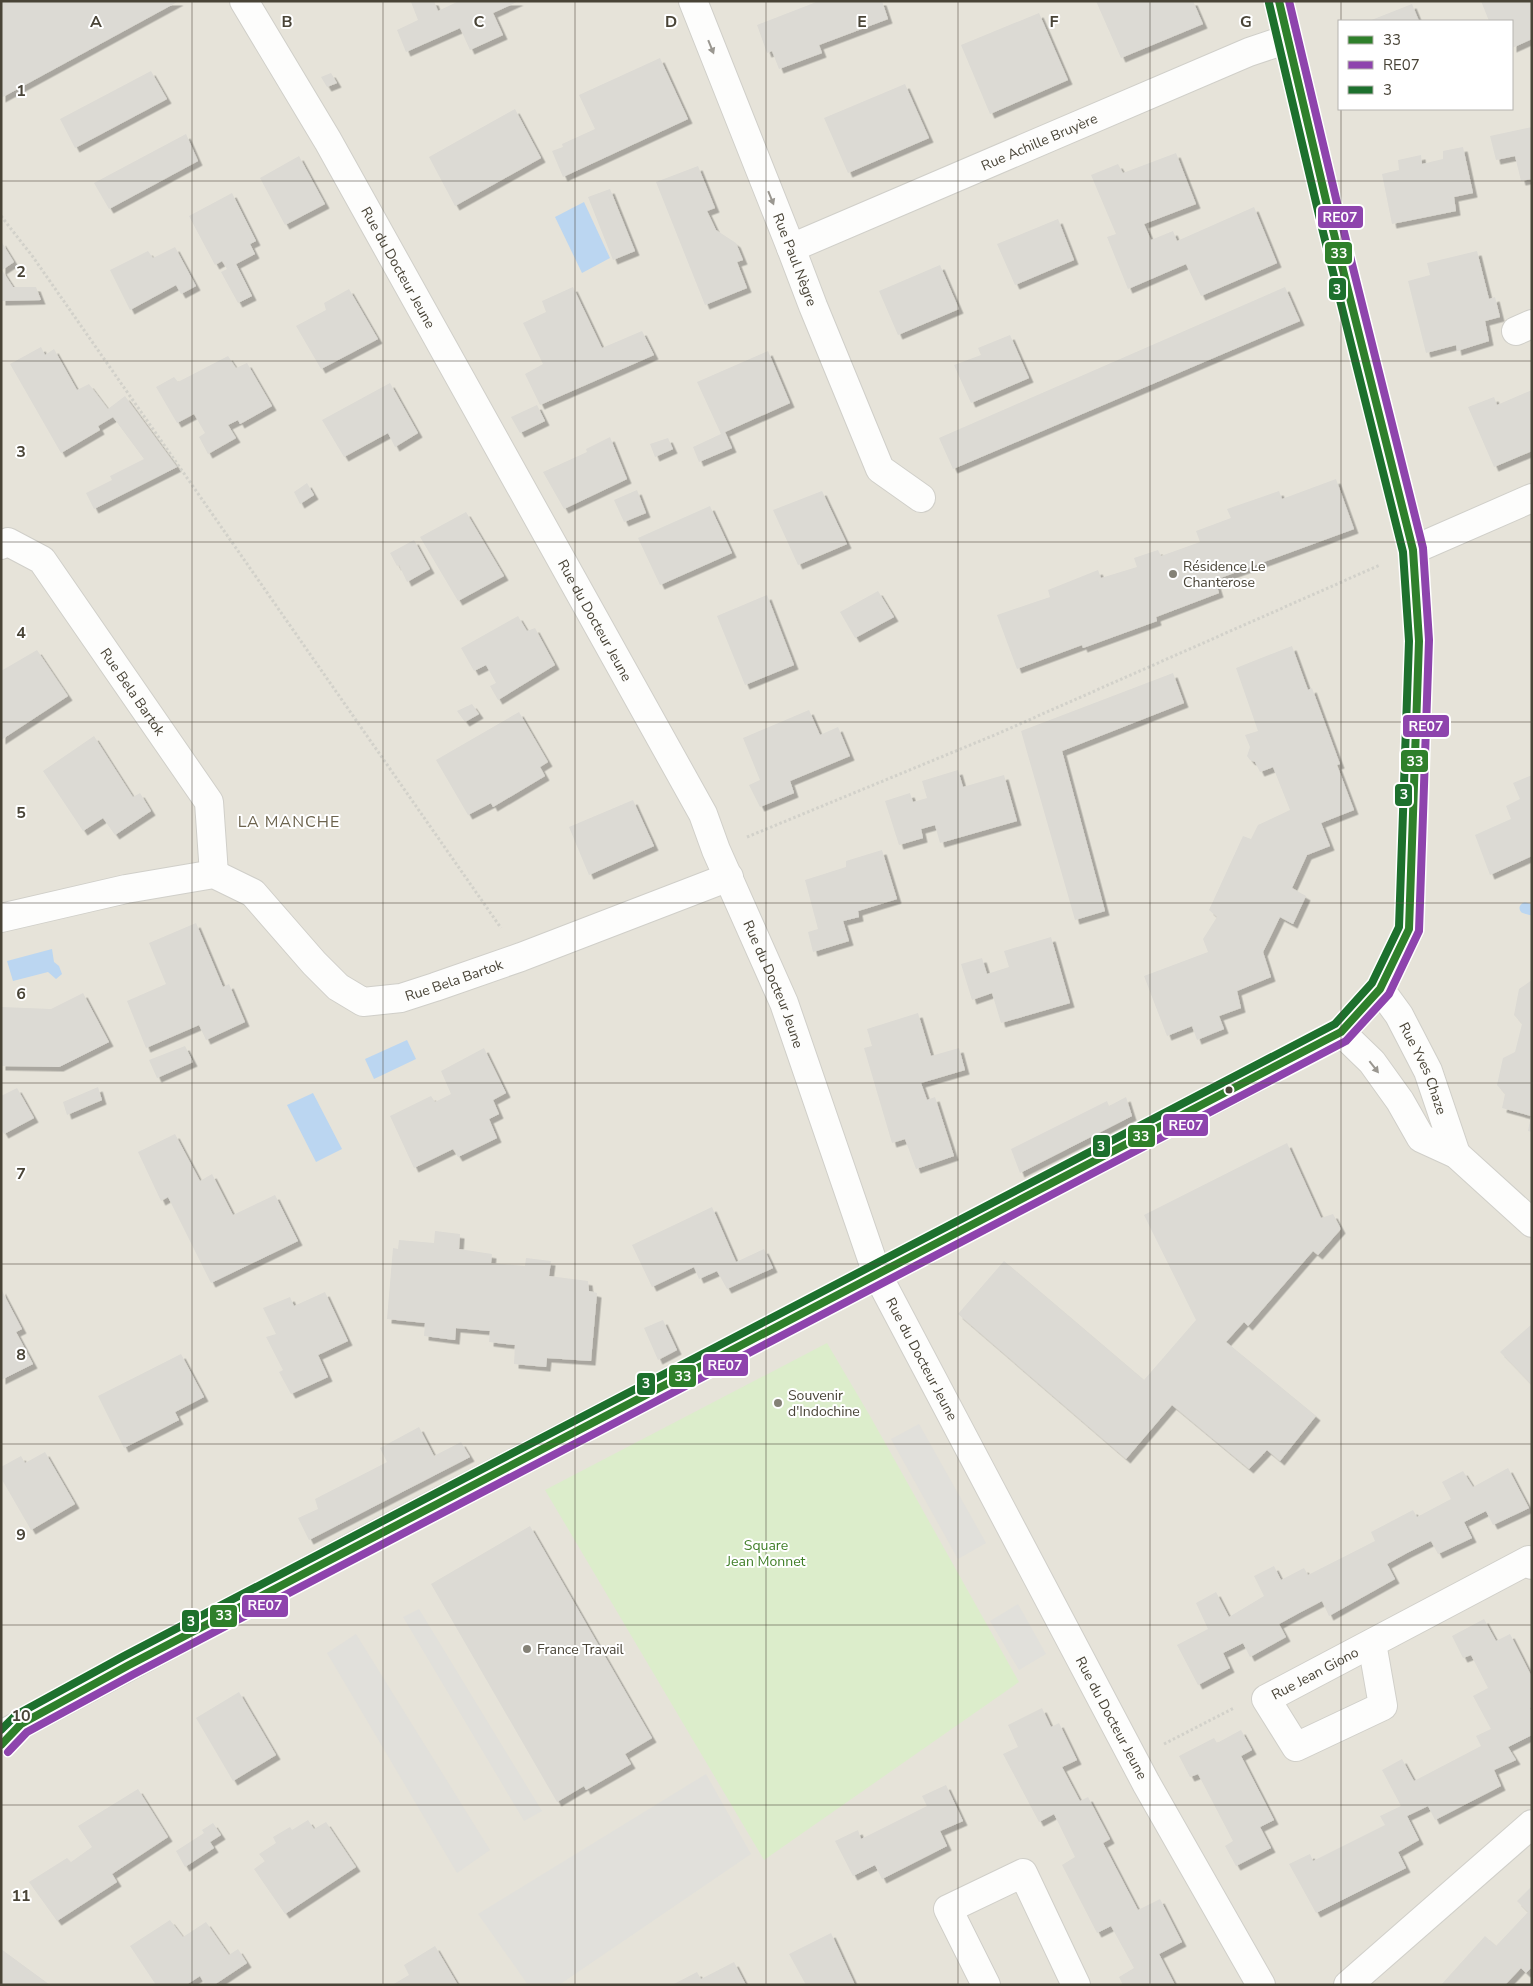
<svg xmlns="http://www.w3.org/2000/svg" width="1533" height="1986" font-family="'Nunito Sans',sans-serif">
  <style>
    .residential { fill: #e6e3d9; fill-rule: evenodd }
    .green { fill: #dcedcb }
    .parking { fill: #e1e0db }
    .water { fill: #bbd6f1 }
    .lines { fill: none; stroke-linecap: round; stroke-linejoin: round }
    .stream { stroke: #bbd6f1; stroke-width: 11 }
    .building { fill: #dcdad4; filter: url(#shadow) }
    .minor-casing { stroke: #d0cfc9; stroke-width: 30 }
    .path { stroke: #d2d1ca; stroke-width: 3; stroke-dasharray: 2.5 2.5; stroke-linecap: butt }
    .minor { stroke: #fdfdfc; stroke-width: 28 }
    .bus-1-casing { stroke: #fff; stroke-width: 11 }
    .bus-2-casing { stroke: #fff; stroke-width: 11 }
    .bus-3-casing { stroke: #fff; stroke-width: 11 }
    .bus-1 { stroke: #2f802b; stroke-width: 8 }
    .bus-2 { stroke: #8e44ad; stroke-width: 8 }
    .bus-3 { stroke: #1d702d; stroke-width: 8 }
    .oneway { fill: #9a9790 }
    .grid { fill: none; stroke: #494437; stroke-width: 1; stroke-opacity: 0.55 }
    .poi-dot { fill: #848176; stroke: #fff; stroke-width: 2 }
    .bus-dot { fill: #494437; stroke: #fff; stroke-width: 2 }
    .labels { text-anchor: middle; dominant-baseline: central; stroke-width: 4; stroke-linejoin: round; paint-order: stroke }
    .street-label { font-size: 14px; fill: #494437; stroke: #fff }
    .poi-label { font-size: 14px; fill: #494437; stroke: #fff; text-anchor: start }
    .park-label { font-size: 14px; fill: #3f7e27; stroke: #fff }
    .quarter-label { font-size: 16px; letter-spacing: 1px; fill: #6c634d; stroke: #fff }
    .grid-label { font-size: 16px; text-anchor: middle; font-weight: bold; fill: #494437; stroke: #fff; stroke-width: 4; stroke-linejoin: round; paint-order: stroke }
    .line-badge { stroke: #fff; stroke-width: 2 }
    .badge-label { font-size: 14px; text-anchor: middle; font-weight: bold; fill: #fff }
  </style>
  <defs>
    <filter id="shadow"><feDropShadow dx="4.5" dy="4.5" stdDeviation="0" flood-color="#0004"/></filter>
  </defs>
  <rect width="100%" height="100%" fill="#f2f1ec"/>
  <path class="residential" d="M1 1H1532V1985H1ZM1339 21H1512V109H1339Z"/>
  <polygon class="green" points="827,1343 870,1416 1019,1682 764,1860 545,1490"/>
  <g class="parking">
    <polygon points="919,1424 986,1543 958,1559 891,1439"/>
    <polygon points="1018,1604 1046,1654 1019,1670 990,1621"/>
    <polygon points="419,1609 542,1811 524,1821 403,1617"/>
    <polygon points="356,1634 490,1850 457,1873 327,1653"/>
    <polygon points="706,1774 751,1854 559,1985 528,1985 478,1914"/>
  </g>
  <g class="water">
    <polygon points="584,202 610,258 582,273 555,217"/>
    <polygon points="52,949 54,962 59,966 62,974 56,979 48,972 13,981 7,961"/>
    <polygon points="407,1040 416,1059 374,1079 365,1059"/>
    <polygon points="313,1093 342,1149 316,1162 287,1105"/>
  </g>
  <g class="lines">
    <polyline class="stream" points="1525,908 1532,910"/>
  </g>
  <g class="building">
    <polygon points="4,1 179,1 1,98 1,3"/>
    <polygon points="414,1 434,1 438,11 459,1 519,1 493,13 503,35 470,50 460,28 406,52 397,30 418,20 411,2"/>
    <polygon points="819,1 882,1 888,19 819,45 822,53 779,69 772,51 767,53 757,25"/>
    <polygon points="1096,1 1193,1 1203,24 1121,58"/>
    <polygon points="1481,1 1532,1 1532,39 1512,48 1512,21 1489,21"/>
    <polygon points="1412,4 1419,21 1369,21"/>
    <polygon points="1039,13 1068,80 990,114 961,45"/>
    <polygon points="660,58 688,119 563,177 552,151 563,147 562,144 595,129 579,95"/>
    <polygon points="151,71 167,99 75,148 60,119"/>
    <polygon points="331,73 337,83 327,87 321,77"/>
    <polygon points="905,84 929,138 848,173 824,118"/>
    <polygon points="515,109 541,158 455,206 429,157"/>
    <polygon points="1532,127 1532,179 1521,181 1515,156 1496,160 1490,136"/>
    <polygon points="186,134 198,161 109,209 94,183"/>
    <polygon points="1463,147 1473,193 1454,197 1456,211 1392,224 1382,174 1399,170 1398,160 1421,155 1422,164 1443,159 1443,151"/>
    <polygon points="1176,153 1196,204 1144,224 1151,240 1173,231 1177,241 1254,207 1277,263 1201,296 1186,264 1128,289 1107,237 1116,234 1091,175 1118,164 1123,173"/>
    <polygon points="299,156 325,204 285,225 260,178"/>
    <polygon points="698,166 715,208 707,211 716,230 736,243 743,260 737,262 747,288 705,305 656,182"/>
    <polygon points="610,189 635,251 613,260 588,197"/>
    <polygon points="232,193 256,241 250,244 255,254 236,264 252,296 238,303 221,272 227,269 222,261 215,265 189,216"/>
    <polygon points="1058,219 1074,260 1015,285 997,244"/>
    <polygon points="1,241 14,262 2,270 13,287 36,287 41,300 1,301"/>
    <polygon points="175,247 196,286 181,294 176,285 130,310 110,270 148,251 153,258"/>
    <polygon points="1477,251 1489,299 1495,297 1500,317 1485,321 1489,341 1457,351 1456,345 1426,353 1408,281 1430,275 1427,263"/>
    <polygon points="940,265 959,309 898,335 879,291"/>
    <polygon points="573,287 602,348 642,331 654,355 540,405 525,374 543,364 523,323 546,312 542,301"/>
    <polygon points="1285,287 1300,321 953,469 939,438"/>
    <polygon points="349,289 378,339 321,369 296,326 326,310 324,303"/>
    <polygon points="1010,335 1029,378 971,403 954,365 981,355 978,348"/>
    <polygon points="41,347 45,355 54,349 77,390 89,384 108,409 125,396 177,467 94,509 86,493 112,480 110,476 144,459 113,417 98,426 100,430 61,453 10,364"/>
    <polygon points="768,351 790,403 725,432 732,448 699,462 693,447 721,434 697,382"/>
    <polygon points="228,356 236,368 247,363 272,406 240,424 238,420 228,425 236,438 208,454 199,437 205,433 194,414 177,423 156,387 174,377 178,382"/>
    <polygon points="390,383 418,433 395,447 388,433 344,457 322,420"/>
    <polygon points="1532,390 1532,451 1494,467 1468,407 1494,397 1497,405"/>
    <polygon points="537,405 545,421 520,433 511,417"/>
    <polygon points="610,437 627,479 564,509 543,472 587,452 586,449"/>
    <polygon points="668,438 673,449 655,457 650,444"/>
    <polygon points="1336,479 1354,529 1215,580 1219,593 1156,617 1157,621 1083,648 1082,645 1017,669 997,615 1050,597 1048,590 1098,570 1101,578 1137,567 1134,558 1158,550 1161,556 1200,542 1196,531 1231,518 1227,509 1279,491 1282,499"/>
    <polygon points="307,483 314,495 300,504 294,492"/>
    <polygon points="637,490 646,513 624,522 614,500"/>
    <polygon points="822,491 847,544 798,565 773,510"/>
    <polygon points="710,506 732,553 660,585 638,538"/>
    <polygon points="466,512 504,576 458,601 420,537"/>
    <polygon points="414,540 430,569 407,582 399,565 397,566 390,553"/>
    <polygon points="878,591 894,617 855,638 840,612"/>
    <polygon points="767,595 794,665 745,685 717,616"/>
    <polygon points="518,616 527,631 535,628 555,665 498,700 490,686 496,683 486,665 474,671 461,648"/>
    <polygon points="1292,646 1308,690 1312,688 1340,764 1337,765 1354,810 1321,823 1330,846 1307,855 1292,888 1306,896 1293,924 1280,917 1263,952 1271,977 1237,991 1241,1008 1219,1016 1224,1029 1197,1040 1192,1026 1167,1036 1144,976 1208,952 1203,939 1217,917 1209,910 1243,836 1251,839 1258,825 1290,810 1273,767 1260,772 1255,762 1250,760 1247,756 1250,747 1245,735 1258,731 1236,668"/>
    <polygon points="37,650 68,696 1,740 1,671"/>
    <polygon points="1173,673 1184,703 1062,751 1105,911 1075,920 1021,731"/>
    <polygon points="472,704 479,714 465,722 457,711"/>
    <polygon points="809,710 820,735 838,727 850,756 790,781 794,793 760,807 749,785 760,780 743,738"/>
    <polygon points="519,712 548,762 540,767 545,776 493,807 491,803 468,815 436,760"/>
    <polygon points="94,736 133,797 140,793 151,811 115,835 103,818 83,831 43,771"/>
    <polygon points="958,770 963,787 1004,775 1017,821 940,843 935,825 921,829 923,838 899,845 885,801 910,793 913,802 927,798 922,781"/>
    <polygon points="1532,775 1532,856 1490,875 1475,835 1511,819 1506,806 1520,799 1513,783"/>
    <polygon points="633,800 654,846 589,875 569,827"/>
    <polygon points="882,850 897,899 858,911 859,917 843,921 849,941 813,952 808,932 818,929 805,880 846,867 846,861"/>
    <polygon points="196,923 223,987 229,984 245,1022 206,1040 199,1025 146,1048 127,1001 166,984 149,943"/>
    <polygon points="1051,937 1070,1003 1001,1023 992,993 972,1000 961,964 982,958 987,974 1009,967 1004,951"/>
    <polygon points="1532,980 1532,1132 1528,1131 1531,1116 1502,1108 1505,1094 1497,1085 1503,1058 1515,1052 1522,1024 1514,1015 1519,989"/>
    <polygon points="83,993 109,1042 59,1067 1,1066 1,1007 51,1009"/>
    <polygon points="918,1013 931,1056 959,1048 965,1070 921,1083 927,1100 935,1097 954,1156 916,1169 905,1139 892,1143 864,1048 872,1046 867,1029"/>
    <polygon points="185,1046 193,1062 157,1078 149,1060"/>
    <polygon points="484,1048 506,1093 493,1100 499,1114 489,1119 497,1138 458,1157 453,1149 414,1168 390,1116 431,1096 435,1102 451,1094 441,1071"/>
    <polygon points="98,1087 102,1100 67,1115 63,1102"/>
    <polygon points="17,1088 34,1118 4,1134 1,1129 1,1096"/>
    <polygon points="1126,1097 1132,1116 1020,1173 1011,1149 1107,1101 1109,1106"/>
    <polygon points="175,1134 200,1181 212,1174 233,1215 275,1195 298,1241 211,1283 168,1197 161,1201 138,1152"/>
    <polygon points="1287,1143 1321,1218 1333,1214 1341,1229 1318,1255 1313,1251 1248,1326 1244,1322 1226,1342 1316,1416 1280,1461 1267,1450 1249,1469 1172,1405 1126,1459 958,1314 1004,1261 1144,1380 1196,1320 1144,1215"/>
    <polygon points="712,1207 736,1262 764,1249 773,1268 727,1289 717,1271 699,1279 694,1267 652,1287 632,1245"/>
    <polygon points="435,1231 460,1234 459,1249 492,1254 491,1263 525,1266 526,1258 551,1261 549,1276 588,1281 589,1291 597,1293 591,1361 547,1358 546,1367 514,1364 515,1345 489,1342 490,1331 456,1328 455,1340 424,1336 425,1323 387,1319 393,1248 398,1249 399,1240 434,1243"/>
    <polygon points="1,1289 22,1329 16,1332 33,1364 1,1380"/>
    <polygon points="325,1292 348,1341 318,1355 328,1377 291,1394 279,1372 283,1370 266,1337 276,1334 263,1308 290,1297 294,1306"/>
    <polygon points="663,1320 677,1350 658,1360 644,1328"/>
    <polygon points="1532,1324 1532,1385 1500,1352"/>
    <polygon points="181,1354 204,1397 175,1412 179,1420 124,1448 98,1396"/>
    <polygon points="419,1427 434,1456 461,1442 470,1457 309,1540 298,1518 318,1509 315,1499 387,1462 380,1448"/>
    <polygon points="45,1452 75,1504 31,1530 1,1478 1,1467 21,1456 25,1463"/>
    <polygon points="1508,1468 1529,1508 1493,1525 1486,1511 1464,1522 1472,1538 1438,1554 1431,1541 1407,1553 1387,1564 1395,1579 1329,1616 1322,1601 1299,1613 1279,1624 1286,1637 1250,1657 1243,1643 1223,1653 1230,1668 1198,1685 1177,1645 1208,1629 1196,1603 1216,1592 1229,1617 1264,1596 1254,1576 1274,1566 1281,1580 1304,1568 1308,1575 1375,1541 1371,1532 1413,1510 1417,1517 1451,1499 1442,1482 1463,1471 1473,1487"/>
    <polygon points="530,1526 652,1738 625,1754 631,1764 586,1790 584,1786 557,1802 431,1584"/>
    <polygon points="1484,1619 1496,1641 1510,1634 1532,1677 1532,1707 1530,1708 1532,1713 1532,1735 1508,1747 1516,1760 1494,1770 1501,1786 1435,1820 1428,1806 1407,1816 1419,1840 1398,1852 1406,1868 1316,1913 1289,1864 1310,1854 1313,1861 1385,1825 1380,1816 1401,1806 1382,1770 1402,1759 1414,1781 1481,1746 1476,1736 1491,1729 1473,1696 1488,1688 1471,1655 1463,1658 1452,1636"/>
    <polygon points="239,1692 276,1755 233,1781 196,1718"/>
    <polygon points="1042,1708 1051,1727 1059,1723 1077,1760 1062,1767 1080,1801 1088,1797 1110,1839 1103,1843 1138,1910 1160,1899 1182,1942 1159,1954 1175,1985 1123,1985 1119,1977 1134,1968 1111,1926 1097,1933 1062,1865 1075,1857 1054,1814 1039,1822 1003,1754 1018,1747 1008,1725"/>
    <polygon points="1241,1730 1252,1750 1241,1756 1274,1820 1260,1827 1271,1848 1236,1866 1225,1846 1233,1841 1198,1774 1190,1777 1179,1756 1214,1738 1217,1743"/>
    <polygon points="946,1785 963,1821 940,1831 947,1846 882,1879 875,1865 853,1876 835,1841 858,1830 861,1839 927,1806 922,1796"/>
    <polygon points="138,1789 168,1837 112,1874 117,1882 57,1921 29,1882 67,1858 71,1862 92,1847 78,1826"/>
    <polygon points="308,1820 314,1829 326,1822 356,1867 285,1914 254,1869 265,1861 259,1854 276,1843 273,1837 290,1827 292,1830"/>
    <polygon points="213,1823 221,1835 210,1842 214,1848 185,1867 176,1851 204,1833 202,1830"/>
    <polygon points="1532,1886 1532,1967 1526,1973 1521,1968 1505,1985 1441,1985 1485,1936 1496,1946 1528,1912 1517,1901"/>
    <polygon points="170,1920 183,1937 206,1922 229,1955 238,1949 247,1963 214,1985 205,1985 200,1976 186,1985 156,1985 130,1946"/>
    <polygon points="831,1933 855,1985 806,1985 789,1954"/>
    <polygon points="435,1946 458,1985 392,1985 409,1975 404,1965"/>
    <polygon points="1,1949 50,1985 1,1985"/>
    <polygon points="734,1962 746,1985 672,1985 697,1972 701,1979"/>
  </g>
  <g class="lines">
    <defs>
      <g id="minor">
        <path id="s1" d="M244 1 328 141 703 814 716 850 784 1003 877 1274 1146 1783 1261 1985"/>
        <path id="s2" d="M693 1 791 248 813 306 880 469 921 498"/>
        <path id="s3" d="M791 248 1249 52 1288 39"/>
        <polyline points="1516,331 1532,324"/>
        <path id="s4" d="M1 545 8 542 42 560 209 802 214 874"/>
        <polyline points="1413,550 1532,498"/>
        <path id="s5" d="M1 918 126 889 214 874 253 893 314 963 338 987 363 1002 401 998 435 987 521 957 729 877"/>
        <path id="s6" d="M1380 989 1399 1015 1428 1071 1456 1154"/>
        <polyline points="1341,1032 1372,1062 1400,1101 1421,1138 1456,1154 1532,1223"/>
        <path id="s7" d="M1372 1643 1383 1706 1296 1747 1266 1699 1529 1560 1532 1565"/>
        <polyline points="1,1735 356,1545 1230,1091 1341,1032 1380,989 1409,929 1419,641 1413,550 1333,230 1279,1"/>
        <polyline points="986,1985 948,1909 1023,1873 1076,1985"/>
        <polyline points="1348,1985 1532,1824"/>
      </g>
    </defs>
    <use href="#minor" class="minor-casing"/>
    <g class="path">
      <polyline points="1,216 33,257 501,928"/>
      <polyline points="747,837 997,734 1380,565"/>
      <polyline points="1164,1744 1234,1708"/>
    </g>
    <use href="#minor" class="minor"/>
    <defs>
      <polyline id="bus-1" points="1,1745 21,1724 129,1665 1341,1032 1380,989 1409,929 1419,641 1413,550 1333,230 1279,1"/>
      <polyline id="bus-2" points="8,1752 27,1732 134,1674 1346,1041 1389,994 1419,931 1429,640 1423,548 1343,228 1289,1"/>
      <polyline id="bus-3" points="1,1730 16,1715 124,1656 1335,1024 1372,983 1399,927 1409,641 1403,552 1323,232 1269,3"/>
    </defs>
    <use href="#bus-1" class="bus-1-casing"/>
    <use href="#bus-2" class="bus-2-casing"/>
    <use href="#bus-3" class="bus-3-casing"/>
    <use href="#bus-1" class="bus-1"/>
    <use href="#bus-2" class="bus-2"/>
    <use href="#bus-3" class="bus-3"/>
  </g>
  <defs><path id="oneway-solid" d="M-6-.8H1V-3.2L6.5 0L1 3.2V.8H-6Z" transform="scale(1.25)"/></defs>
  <g class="oneway">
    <use href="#oneway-solid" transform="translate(711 47) rotate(68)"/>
    <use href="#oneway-solid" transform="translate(771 198) rotate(68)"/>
    <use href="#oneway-solid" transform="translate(1374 1067) rotate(52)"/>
  </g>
  <path class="grid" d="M192 1V1985M383 1V1985M575 1V1985M766 1V1985M958 1V1985M1150 1V1985M1341 1V21M1341 109V1985M1 181H1532M1 361H1532M1 542H1532M1 722H1532M1 903H1532M1 1083H1532M1 1264H1532M1 1444H1532M1 1625H1532M1 1805H1532"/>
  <g class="poi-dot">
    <circle cx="1173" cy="574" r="5"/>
    <circle cx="778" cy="1403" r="5"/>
    <circle cx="527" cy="1649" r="5"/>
  </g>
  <circle class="bus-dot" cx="1229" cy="1090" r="4.5"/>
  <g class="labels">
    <g class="street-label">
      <text stroke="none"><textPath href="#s3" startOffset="270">Rue Achille Bruyère</textPath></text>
      <text stroke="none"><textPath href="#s2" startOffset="278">Rue Paul Nègre</textPath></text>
      <text stroke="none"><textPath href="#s1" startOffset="308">Rue du Docteur Jeune</textPath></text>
      <text stroke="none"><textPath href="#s1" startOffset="712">Rue du Docteur Jeune</textPath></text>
      <text stroke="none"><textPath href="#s4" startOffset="206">Rue Bela Bartok</textPath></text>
      <text stroke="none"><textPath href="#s5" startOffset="511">Rue Bela Bartok</textPath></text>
      <text stroke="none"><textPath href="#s1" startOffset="1118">Rue du Docteur Jeune</textPath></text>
      <text stroke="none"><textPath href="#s6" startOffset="91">Rue Yves Chaze</textPath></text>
      <text stroke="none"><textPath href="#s1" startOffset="1522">Rue du Docteur Jeune</textPath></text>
      <text stroke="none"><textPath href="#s7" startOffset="272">Rue Jean Giono</textPath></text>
      <text stroke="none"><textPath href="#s1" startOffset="1928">Rue du Docteur Jeune</textPath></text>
    </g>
    <g class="poi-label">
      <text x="1183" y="566">Résidence Le<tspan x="1183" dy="16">Chanterose</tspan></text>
      <text x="788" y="1395">Souvenir<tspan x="788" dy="16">d'Indochine</tspan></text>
      <text x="537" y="1649">France Travail</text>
    </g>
    <g class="park-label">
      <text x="766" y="1545">Square<tspan x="766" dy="16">Jean Monnet</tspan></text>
    </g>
    <g class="quarter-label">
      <text x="289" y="822">LA MANCHE</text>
    </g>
  </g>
  <g class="grid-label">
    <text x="96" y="27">A</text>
    <text x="287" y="27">B</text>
    <text x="479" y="27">C</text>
    <text x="671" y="27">D</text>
    <text x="862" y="27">E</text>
    <text x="1054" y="27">F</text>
    <text x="1246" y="27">G</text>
    <text x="21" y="96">1</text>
    <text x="21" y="277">2</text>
    <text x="21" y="457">3</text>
    <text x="21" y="638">4</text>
    <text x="21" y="818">5</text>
    <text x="21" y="999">6</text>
    <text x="21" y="1179">7</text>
    <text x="21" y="1360">8</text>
    <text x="21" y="1540">9</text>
    <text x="21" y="1721">10</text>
    <text x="21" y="1901">11</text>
  </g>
  <g class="line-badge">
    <rect x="1317" y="205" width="47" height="24" rx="5" fill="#8e44ad"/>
    <rect x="1324" y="241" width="29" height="24" rx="5" fill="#2f802b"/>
    <rect x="1328" y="277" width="19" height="24" rx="5" fill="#1d702d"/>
    <rect x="1402" y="714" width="48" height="24" rx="5" fill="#8e44ad"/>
    <rect x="1400" y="749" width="29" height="24" rx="5" fill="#2f802b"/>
    <rect x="1394" y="783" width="19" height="24" rx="5" fill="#1d702d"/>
    <rect x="1162" y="1113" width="47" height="24" rx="5" fill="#8e44ad"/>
    <rect x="1127" y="1124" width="29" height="24" rx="5" fill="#2f802b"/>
    <rect x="1092" y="1134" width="19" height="24" rx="5" fill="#1d702d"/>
    <rect x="702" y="1353" width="47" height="24" rx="5" fill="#8e44ad"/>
    <rect x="668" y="1364" width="29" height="24" rx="5" fill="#2f802b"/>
    <rect x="636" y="1372" width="20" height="24" rx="5" fill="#1d702d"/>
    <rect x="241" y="1594" width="48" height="24" rx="5" fill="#8e44ad"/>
    <rect x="209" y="1604" width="29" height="24" rx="5" fill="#2f802b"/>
    <rect x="181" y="1609" width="19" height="24" rx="5" fill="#1d702d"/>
  </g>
  <g class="badge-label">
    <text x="1340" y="222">RE07</text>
    <text x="1339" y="258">33</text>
    <text x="1337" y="294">3</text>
    <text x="1426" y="731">RE07</text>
    <text x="1415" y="766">33</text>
    <text x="1404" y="799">3</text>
    <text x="1186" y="1130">RE07</text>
    <text x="1141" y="1141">33</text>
    <text x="1101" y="1151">3</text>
    <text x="725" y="1370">RE07</text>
    <text x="683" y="1381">33</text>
    <text x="646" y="1388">3</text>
    <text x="265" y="1610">RE07</text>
    <text x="224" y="1620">33</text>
    <text x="191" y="1626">3</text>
  </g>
  <rect width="1533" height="1986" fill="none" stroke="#494437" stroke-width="5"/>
  <rect x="1338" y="20" width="175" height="90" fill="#ffffff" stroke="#b6b4af"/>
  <rect x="1348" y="36" width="25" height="8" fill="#2f802b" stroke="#b6b4af"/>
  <text x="1383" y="45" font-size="15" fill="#494437">33</text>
  <rect x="1348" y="61" width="25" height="8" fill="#8e44ad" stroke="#b6b4af"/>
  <text x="1383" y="70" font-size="15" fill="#494437">RE07</text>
  <rect x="1348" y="86" width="25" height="8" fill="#1d702d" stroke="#b6b4af"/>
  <text x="1383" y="95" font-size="15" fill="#494437">3</text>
</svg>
